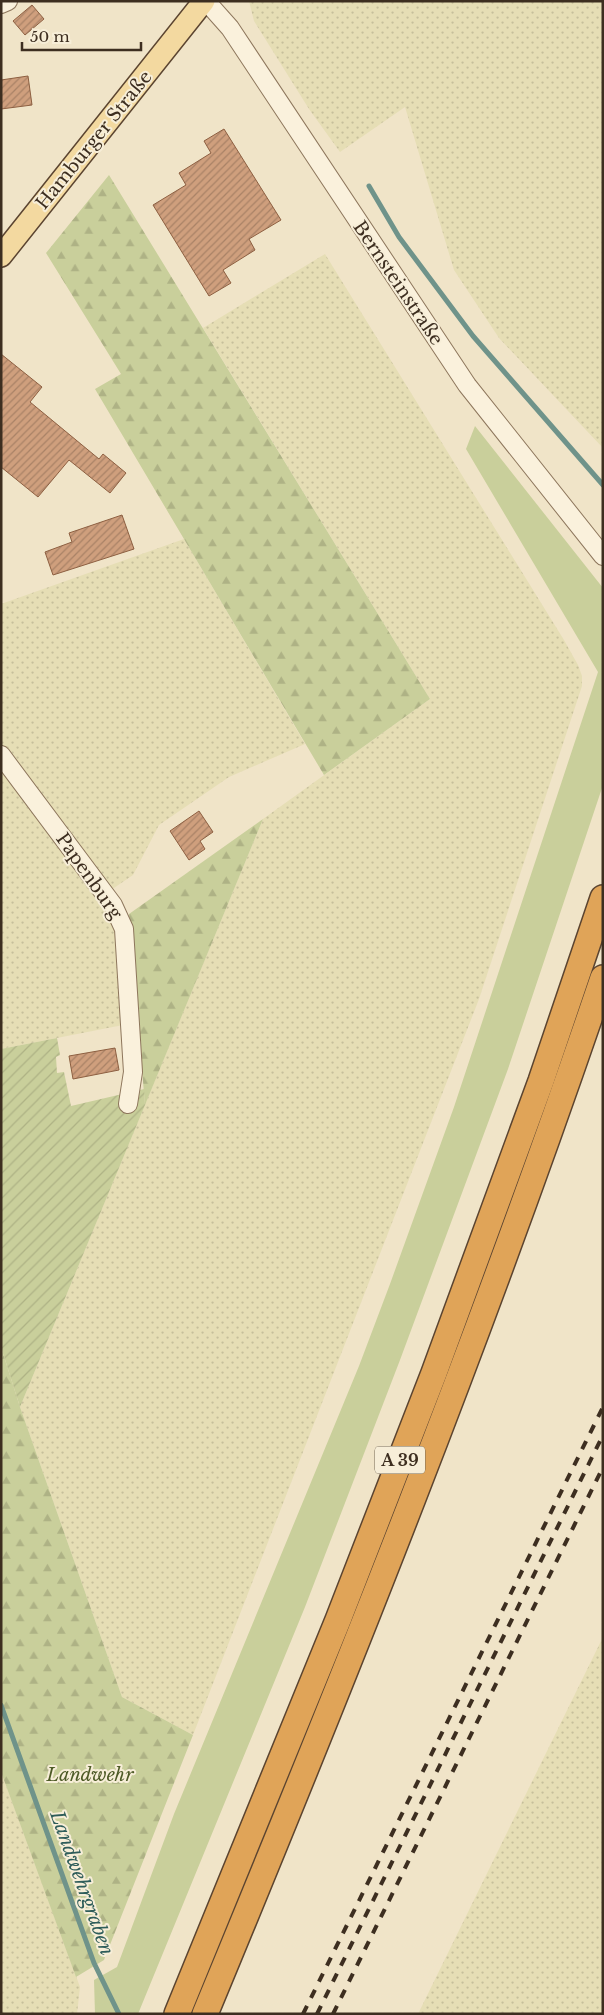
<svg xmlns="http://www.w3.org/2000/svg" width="604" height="2015" font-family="'Libre Baskerville',serif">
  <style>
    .farmland { fill: url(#farmland-dots) }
    .grass { fill: #c9cf9b }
    .forest { fill: url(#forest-firs) }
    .garden { fill: url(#garden-furrows) }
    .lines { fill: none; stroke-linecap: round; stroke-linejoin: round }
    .stream { stroke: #6f938a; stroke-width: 5 }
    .building { fill: url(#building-hatch); stroke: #8d5f41 }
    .minor-casing { stroke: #8d765c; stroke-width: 20 }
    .major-casing { stroke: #5b4430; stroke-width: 24 }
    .highway-casing { stroke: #5b4430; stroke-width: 28 }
    .minor { stroke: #faf1dc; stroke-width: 18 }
    .major { stroke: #f3d9a0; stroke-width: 21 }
    .highway { stroke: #e0a458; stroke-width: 25 }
    .rail { stroke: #3d2e20; stroke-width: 4; stroke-dasharray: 9 9; stroke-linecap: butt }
    .labels { text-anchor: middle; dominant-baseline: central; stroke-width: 4; stroke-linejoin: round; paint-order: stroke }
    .shield { fill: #f7eed8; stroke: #756857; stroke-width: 1 }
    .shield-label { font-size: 16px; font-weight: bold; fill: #3d2e20 }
    .street-label { font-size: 18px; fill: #3d2e20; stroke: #f7eed8 }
    .park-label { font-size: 18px; font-style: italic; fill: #4d5a26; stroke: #f7eed8 }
    .water-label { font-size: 19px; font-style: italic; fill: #2f5d5a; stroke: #f7eed8 }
  </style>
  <defs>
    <pattern id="farmland-dots" width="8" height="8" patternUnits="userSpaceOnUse" patternTransform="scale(1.25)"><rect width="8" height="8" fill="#e6deb5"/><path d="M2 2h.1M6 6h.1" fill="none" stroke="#c6bf9b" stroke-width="1.8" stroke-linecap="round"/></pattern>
    <pattern id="forest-firs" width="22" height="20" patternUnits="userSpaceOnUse" patternTransform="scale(1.25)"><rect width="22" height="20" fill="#c9cf9b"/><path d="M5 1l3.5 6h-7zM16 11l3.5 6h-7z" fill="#aeb285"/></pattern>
    <pattern id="garden-furrows" width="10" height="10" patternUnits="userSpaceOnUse" patternTransform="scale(1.25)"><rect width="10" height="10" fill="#c9cf9b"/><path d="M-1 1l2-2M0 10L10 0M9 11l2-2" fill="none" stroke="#aeb285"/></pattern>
    <pattern id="building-hatch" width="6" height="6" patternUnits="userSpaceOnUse" patternTransform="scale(1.25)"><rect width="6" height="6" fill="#cf9f7d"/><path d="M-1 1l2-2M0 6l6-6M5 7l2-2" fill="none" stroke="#a98266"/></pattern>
  </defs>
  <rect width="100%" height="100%" fill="#f0e4c8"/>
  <g class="farmland">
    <polygon points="249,1 603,1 603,448 499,338 454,270 405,107 340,152 309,109 254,21"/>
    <polygon points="325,254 564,640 578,665 582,676 582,686 479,999 193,1735 122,1697 20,1407 263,819 430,699 203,328"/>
    <polygon points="184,539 305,744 229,777 159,825 133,875 111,890 1,745 1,604"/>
    <polygon points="1,762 117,917 123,1025 1,1049"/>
    <polygon points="603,1637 603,2014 418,2014"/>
    <polygon points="1,1772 80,1987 77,2014 1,2014"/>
  </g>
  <polygon class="grass" points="475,426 603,588 603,785 508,1069 400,1360 305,1607 138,2014 95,2014 94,1980 117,1967 174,1814 359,1366 390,1284 454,1107 598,672 466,449"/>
  <g class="forest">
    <polygon points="109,175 430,699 324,775 95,389 121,374 46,253"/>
    <polygon points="263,819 145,1105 129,914"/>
    <polygon points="1,1347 20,1407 122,1697 193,1735 104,1960 76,1977 1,1772"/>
  </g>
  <polygon class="garden" points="57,1038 60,1055 56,1057 57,1073 64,1072 71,1106 144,1089 145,1105 20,1407 1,1347 1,1049"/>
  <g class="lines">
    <g class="stream">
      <polyline points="369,186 399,237 473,336 603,485"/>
      <polyline points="1,1705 94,1963 119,2014"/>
    </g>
  </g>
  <g class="building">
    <polygon points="32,5 44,19 25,35 13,21"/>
    <polygon points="28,76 32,105 1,109 1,80"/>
    <polygon points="224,129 281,220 249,239 255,250 223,270 231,283 209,296 153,205 186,185 179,173 211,153 204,141"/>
    <polygon points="1,354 42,387 30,402 99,459 103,454 126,473 110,493 69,460 38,497 1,467"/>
    <polygon points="122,515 134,549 53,575 45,552 72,542 69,533"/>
    <polygon points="199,811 213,832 200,841 205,849 189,860 170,831"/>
    <polygon points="115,1048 119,1070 73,1079 69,1056"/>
  </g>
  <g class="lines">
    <defs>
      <g id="minor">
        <polyline points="206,1 230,28 467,385 603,556"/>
        <polyline points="1,4 8,1"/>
        <polyline points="1,755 113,905 124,929 133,1072 128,1104"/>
      </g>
      <polyline id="major" points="1,256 204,1"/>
      <g id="highway">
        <polyline points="177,2014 338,1620 434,1373 541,1081 603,898"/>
        <path d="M205 2014C347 1672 484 1328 603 978"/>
      </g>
    </defs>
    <use href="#minor" class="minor-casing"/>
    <use href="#major" class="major-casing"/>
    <use href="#highway" class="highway-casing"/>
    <use href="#minor" class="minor"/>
    <use href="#major" class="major"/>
    <use href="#highway" class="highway"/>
    <g class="rail">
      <polyline points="303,2014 603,1407"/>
      <polyline points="317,2014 603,1435"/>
      <polyline points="333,2014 603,1467"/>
    </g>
  </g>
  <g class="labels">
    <rect class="shield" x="375" y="1446.5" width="50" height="27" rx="4"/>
    <g class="shield-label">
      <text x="400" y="1460">A 39</text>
    </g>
    <g class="street-label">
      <text transform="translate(94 140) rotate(-51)">Hamburger Straße</text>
      <text transform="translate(398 283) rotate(56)">Bernsteinstraße</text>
      <text transform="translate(89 876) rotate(55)">Papenburg</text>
    </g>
    <g class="park-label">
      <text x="90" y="1775">Landwehr</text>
    </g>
    <g class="water-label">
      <text transform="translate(82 1883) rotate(70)">Landwehrgraben</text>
    </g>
  </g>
  <rect width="604" height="2015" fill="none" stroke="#3d2e20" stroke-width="5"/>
  <path d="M22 42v8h119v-8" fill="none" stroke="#3d2e20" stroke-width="2.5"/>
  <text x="30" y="42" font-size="15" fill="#3d2e20" stroke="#f7eed8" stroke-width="4" paint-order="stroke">50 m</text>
</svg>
